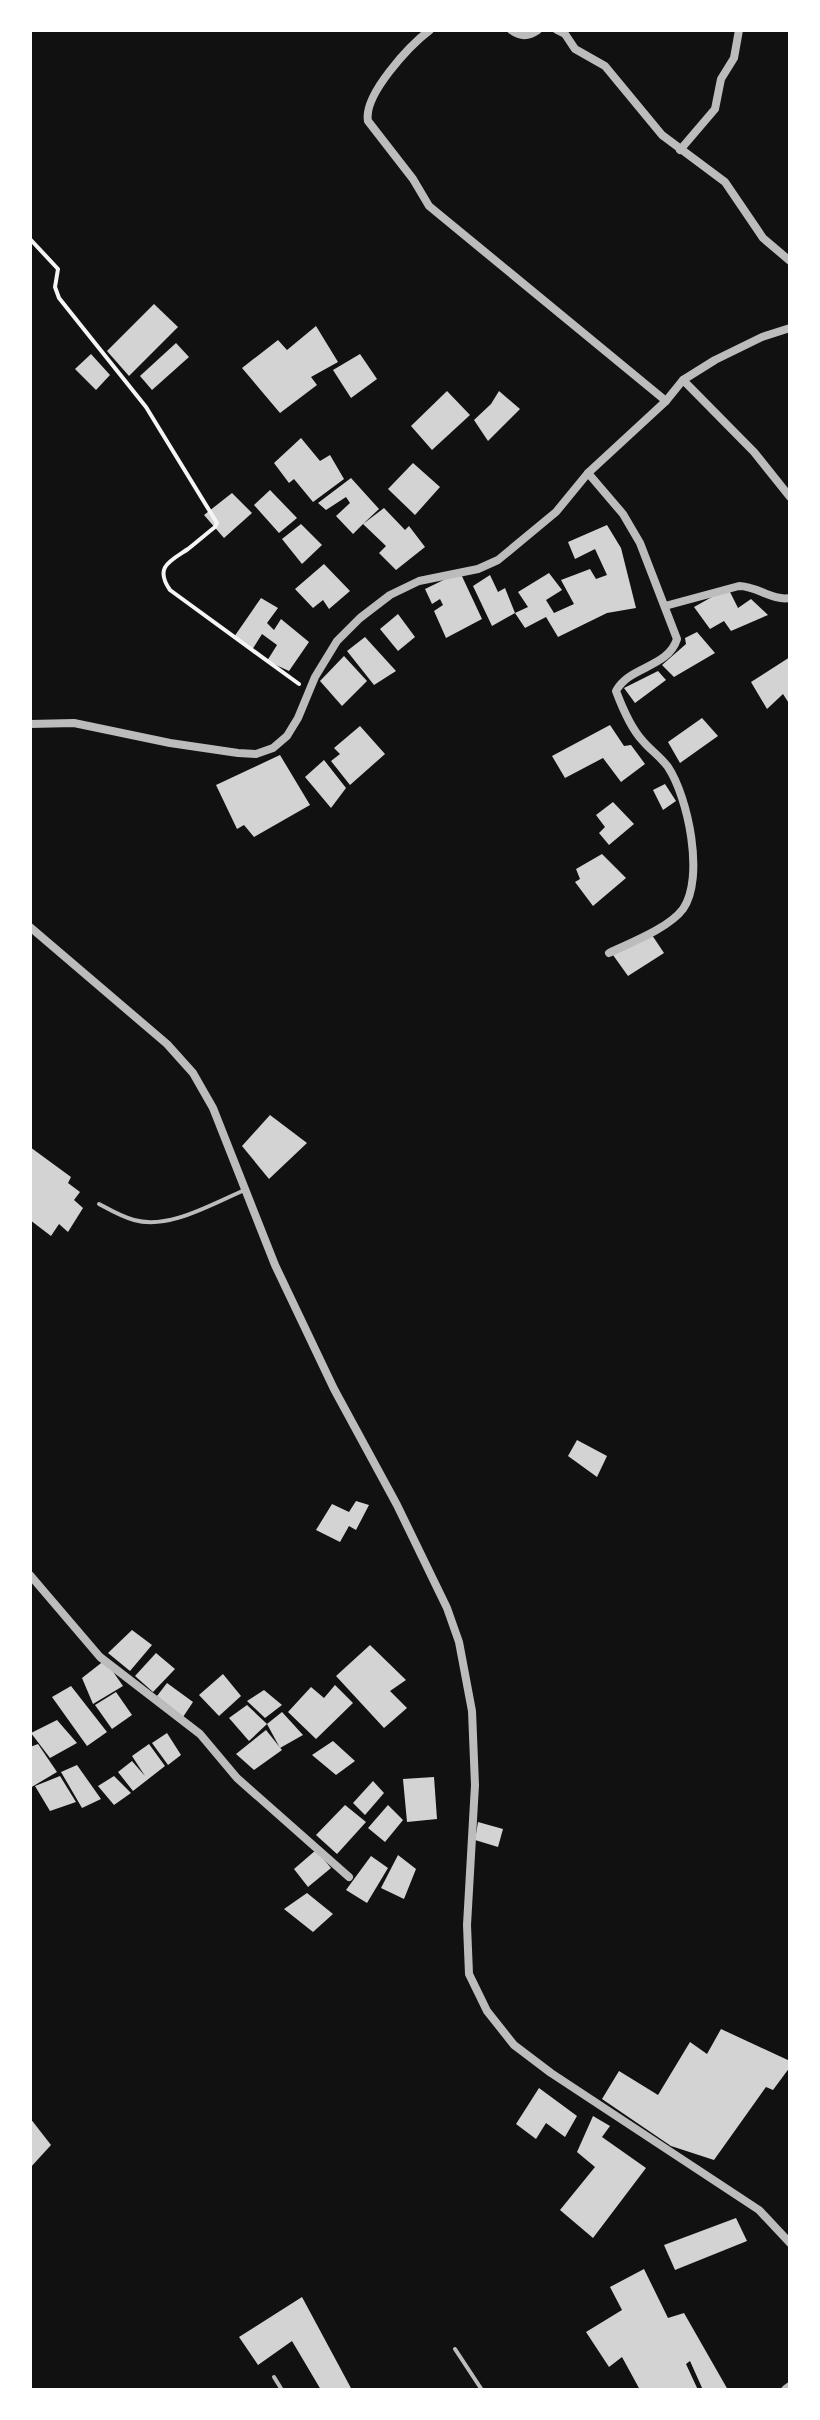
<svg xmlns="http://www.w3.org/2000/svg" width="820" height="2420" font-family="Figtree,sans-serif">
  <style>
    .building { fill: #d3d3d3 }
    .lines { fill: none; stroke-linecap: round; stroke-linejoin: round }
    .path { stroke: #f5f5f5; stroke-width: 4 }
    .service { stroke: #bcbcbc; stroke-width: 4 }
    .minor { stroke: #bcbcbc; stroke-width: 8 }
    .tertiary { stroke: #bcbcbc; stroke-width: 10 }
  </style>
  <rect width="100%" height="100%" fill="#111"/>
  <g class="building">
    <polygon points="154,304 178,327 129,376 107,351"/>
    <polygon points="316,326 338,362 311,377 317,385 280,413 242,368 278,340 287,350"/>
    <polygon points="176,343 189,357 152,390 140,376"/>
    <polygon points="91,354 110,375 96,390 75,369"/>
    <polygon points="360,354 377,379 351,398 333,370"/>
    <polygon points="447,391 470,415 432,450 411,426"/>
    <polygon points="499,391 520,409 488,441 474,420 491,404"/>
    <polygon points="301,438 320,461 330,455 344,479 313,502 294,479 289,483 274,463"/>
    <polygon points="413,463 440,487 415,515 388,489"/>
    <polygon points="351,478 379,509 363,524 384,508 405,530 409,526 425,547 396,570 379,553 386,546 363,524 353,534 336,516 350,503 346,497 326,510 318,503"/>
    <polygon points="270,490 297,518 279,533 254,505"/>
    <polygon points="232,493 252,513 224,538 204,515"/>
    <polygon points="301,524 322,545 302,564 282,539"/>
    <polygon points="607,525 621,548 636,608 607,613 558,637 546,617 525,628 515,613 528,607 518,592 549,573 562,590 546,600 554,613 574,604 561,580 590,569 596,579 607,575 595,549 575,559 568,542"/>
    <polygon points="324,564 350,591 329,609 323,600 313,608 295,589"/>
    <polygon points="460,572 482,619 446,638 434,611 443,605 440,599 432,604 425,589"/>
    <polygon points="490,575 498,592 505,588 515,613 492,626 473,586"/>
    <polygon points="728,588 738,608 751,599 768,615 731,631 724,621 710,629 694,607"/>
    <polygon points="261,598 278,608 267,623 274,630 281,619 309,642 289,671 267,661 277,645 262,634 252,650 234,637"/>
    <polygon points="398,614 415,637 398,651 380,629"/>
    <polygon points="697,632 715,653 674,677 662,665 686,644 685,638"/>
    <polygon points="365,637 396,671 374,685 347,651"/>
    <polygon points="344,656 367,681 342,706 320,681"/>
    <polygon points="790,657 790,705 783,694 767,709 751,682"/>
    <polygon points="658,671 666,680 635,703 624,688"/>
    <polygon points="702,718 718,736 680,763 668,742"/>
    <polygon points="610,725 624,746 631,745 645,764 621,782 603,758 565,778 552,756"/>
    <polygon points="360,726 385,754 350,785 331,761 340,754 334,748"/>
    <polygon points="280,755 310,805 254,837 244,825 237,829 216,785"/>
    <polygon points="324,760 346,788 331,808 305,777"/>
    <polygon points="665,784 676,801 663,810 653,790"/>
    <polygon points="613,802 634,824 609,845 599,833 605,827 596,815"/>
    <polygon points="602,854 626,878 593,906 575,882 580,879 576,869"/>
    <polygon points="652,935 664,953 628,976 613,955"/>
    <polygon points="270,1115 307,1143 269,1179 242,1146"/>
    <polygon points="30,1147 71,1177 68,1183 80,1192 74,1200 83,1208 68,1232 59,1224 51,1236 30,1220"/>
    <polygon points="577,1440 607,1456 597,1477 568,1456"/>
    <polygon points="356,1501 369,1505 356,1530 349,1526 340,1542 316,1530 332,1504 349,1512"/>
    <polygon points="132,1630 152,1645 130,1671 108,1653"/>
    <polygon points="370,1645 406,1680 390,1691 407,1708 384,1728 336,1676"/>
    <polygon points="156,1653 175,1669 153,1692 135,1676"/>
    <polygon points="105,1660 123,1686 93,1704 82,1678"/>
    <polygon points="223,1674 241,1696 219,1716 199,1695"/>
    <polygon points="167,1683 193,1702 183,1717 157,1696"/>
    <polygon points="335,1685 353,1703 316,1739 288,1712 311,1687 324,1698"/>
    <polygon points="71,1686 107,1732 87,1746 52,1697"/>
    <polygon points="264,1690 282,1705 265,1718 247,1701"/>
    <polygon points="116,1692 132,1715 112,1729 95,1705"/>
    <polygon points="247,1705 267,1724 249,1741 229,1718"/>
    <polygon points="282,1712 303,1735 280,1748 267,1724"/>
    <polygon points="57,1720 77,1743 50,1758 31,1733"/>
    <polygon points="266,1730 282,1750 254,1770 236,1754"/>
    <polygon points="167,1733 181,1755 168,1765 152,1743"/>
    <polygon points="333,1741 355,1761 336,1775 312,1755"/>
    <polygon points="38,1744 57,1772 30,1788 30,1747"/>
    <polygon points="149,1744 165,1766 133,1791 118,1772 132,1761 145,1776 132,1756"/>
    <polygon points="77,1765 101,1799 82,1808 61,1772"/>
    <polygon points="60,1776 76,1802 50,1811 35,1786"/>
    <polygon points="114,1776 131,1793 114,1805 98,1786"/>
    <polygon points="434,1777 437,1819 407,1822 403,1779"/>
    <polygon points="373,1781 384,1793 365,1815 353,1803"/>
    <polygon points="345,1805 366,1822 337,1854 316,1835"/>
    <polygon points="388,1805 403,1820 385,1842 368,1828"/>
    <polygon points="478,1822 503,1829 498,1847 475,1840"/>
    <polygon points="316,1850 331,1868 308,1887 294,1869"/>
    <polygon points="398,1855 416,1869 404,1899 381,1888"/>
    <polygon points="371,1856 388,1868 367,1903 346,1890"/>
    <polygon points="307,1893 333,1914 313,1932 284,1909"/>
    <polygon points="721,2029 790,2061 790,2067 773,2090 766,2087 714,2160 671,2146 602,2099 619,2071 658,2095 690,2042 707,2054"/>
    <polygon points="539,2088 577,2116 565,2137 546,2123 536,2139 516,2124"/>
    <polygon points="593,2116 610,2126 602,2137 646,2168 593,2238 560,2210 595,2167 577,2152"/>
    <polygon points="30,2118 51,2145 30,2168"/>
    <polygon points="736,2218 747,2241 675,2270 664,2245"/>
    <polygon points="644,2269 668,2318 684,2313 728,2390 703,2390 690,2361 686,2364 698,2390 640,2390 622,2357 609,2367 586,2332 622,2310 610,2287"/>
    <polygon points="302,2297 352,2390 321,2390 292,2341 258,2365 239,2337"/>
  </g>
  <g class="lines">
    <path class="path" d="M30 239 58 269 55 287 59 298 146 407 217 523 215 527C206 534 197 542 188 549 170 561 154 567 170 590L299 684"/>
    <g class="service">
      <path d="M99 1204C110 1210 122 1217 134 1220 170 1230 213 1203 245 1190"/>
      <polyline points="455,2349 482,2390"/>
      <polyline points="274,2377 282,2390"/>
    </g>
    <g class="minor">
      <path d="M430 30C410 45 363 95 368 121L413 179 429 206 666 401"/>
      <path d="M511 30C521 37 528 37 538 30"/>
      <polyline points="557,30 565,34 575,49 605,66 662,135 725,182 763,238 790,261"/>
      <polyline points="680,150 715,109 721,79 734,58 739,30"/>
      <polyline points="683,380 754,452 790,497"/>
      <path d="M588 473 623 514 640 543 677 639C668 668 629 666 616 691 622 707 631 728 642 740 650 750 660 756 668 767 688 797 705 878 683 909 669 928 630 943 609 953"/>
      <path d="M665 606 739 586C757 586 772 601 790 598"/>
      <polyline points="30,724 74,723 170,743 238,753 256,754 273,748 287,736 298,718 315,677 337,641 360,618 390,595 419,581 478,569 498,560 556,512 588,473 666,401 683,380 715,360 762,337 790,328"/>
      <polyline points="30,927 167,1044 193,1073 213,1108 275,1265 334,1389 397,1505 447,1608 459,1642 472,1711 475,1785 467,1925 469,1974 487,2011 514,2045 551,2073 759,2210 790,2243"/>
      <polyline points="30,1575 100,1657 200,1734 237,1778 349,1877"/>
    </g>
    <polyline class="tertiary" points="786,2390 790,2387"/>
  </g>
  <rect width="820" height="2420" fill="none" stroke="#ffffff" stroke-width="64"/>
</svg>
